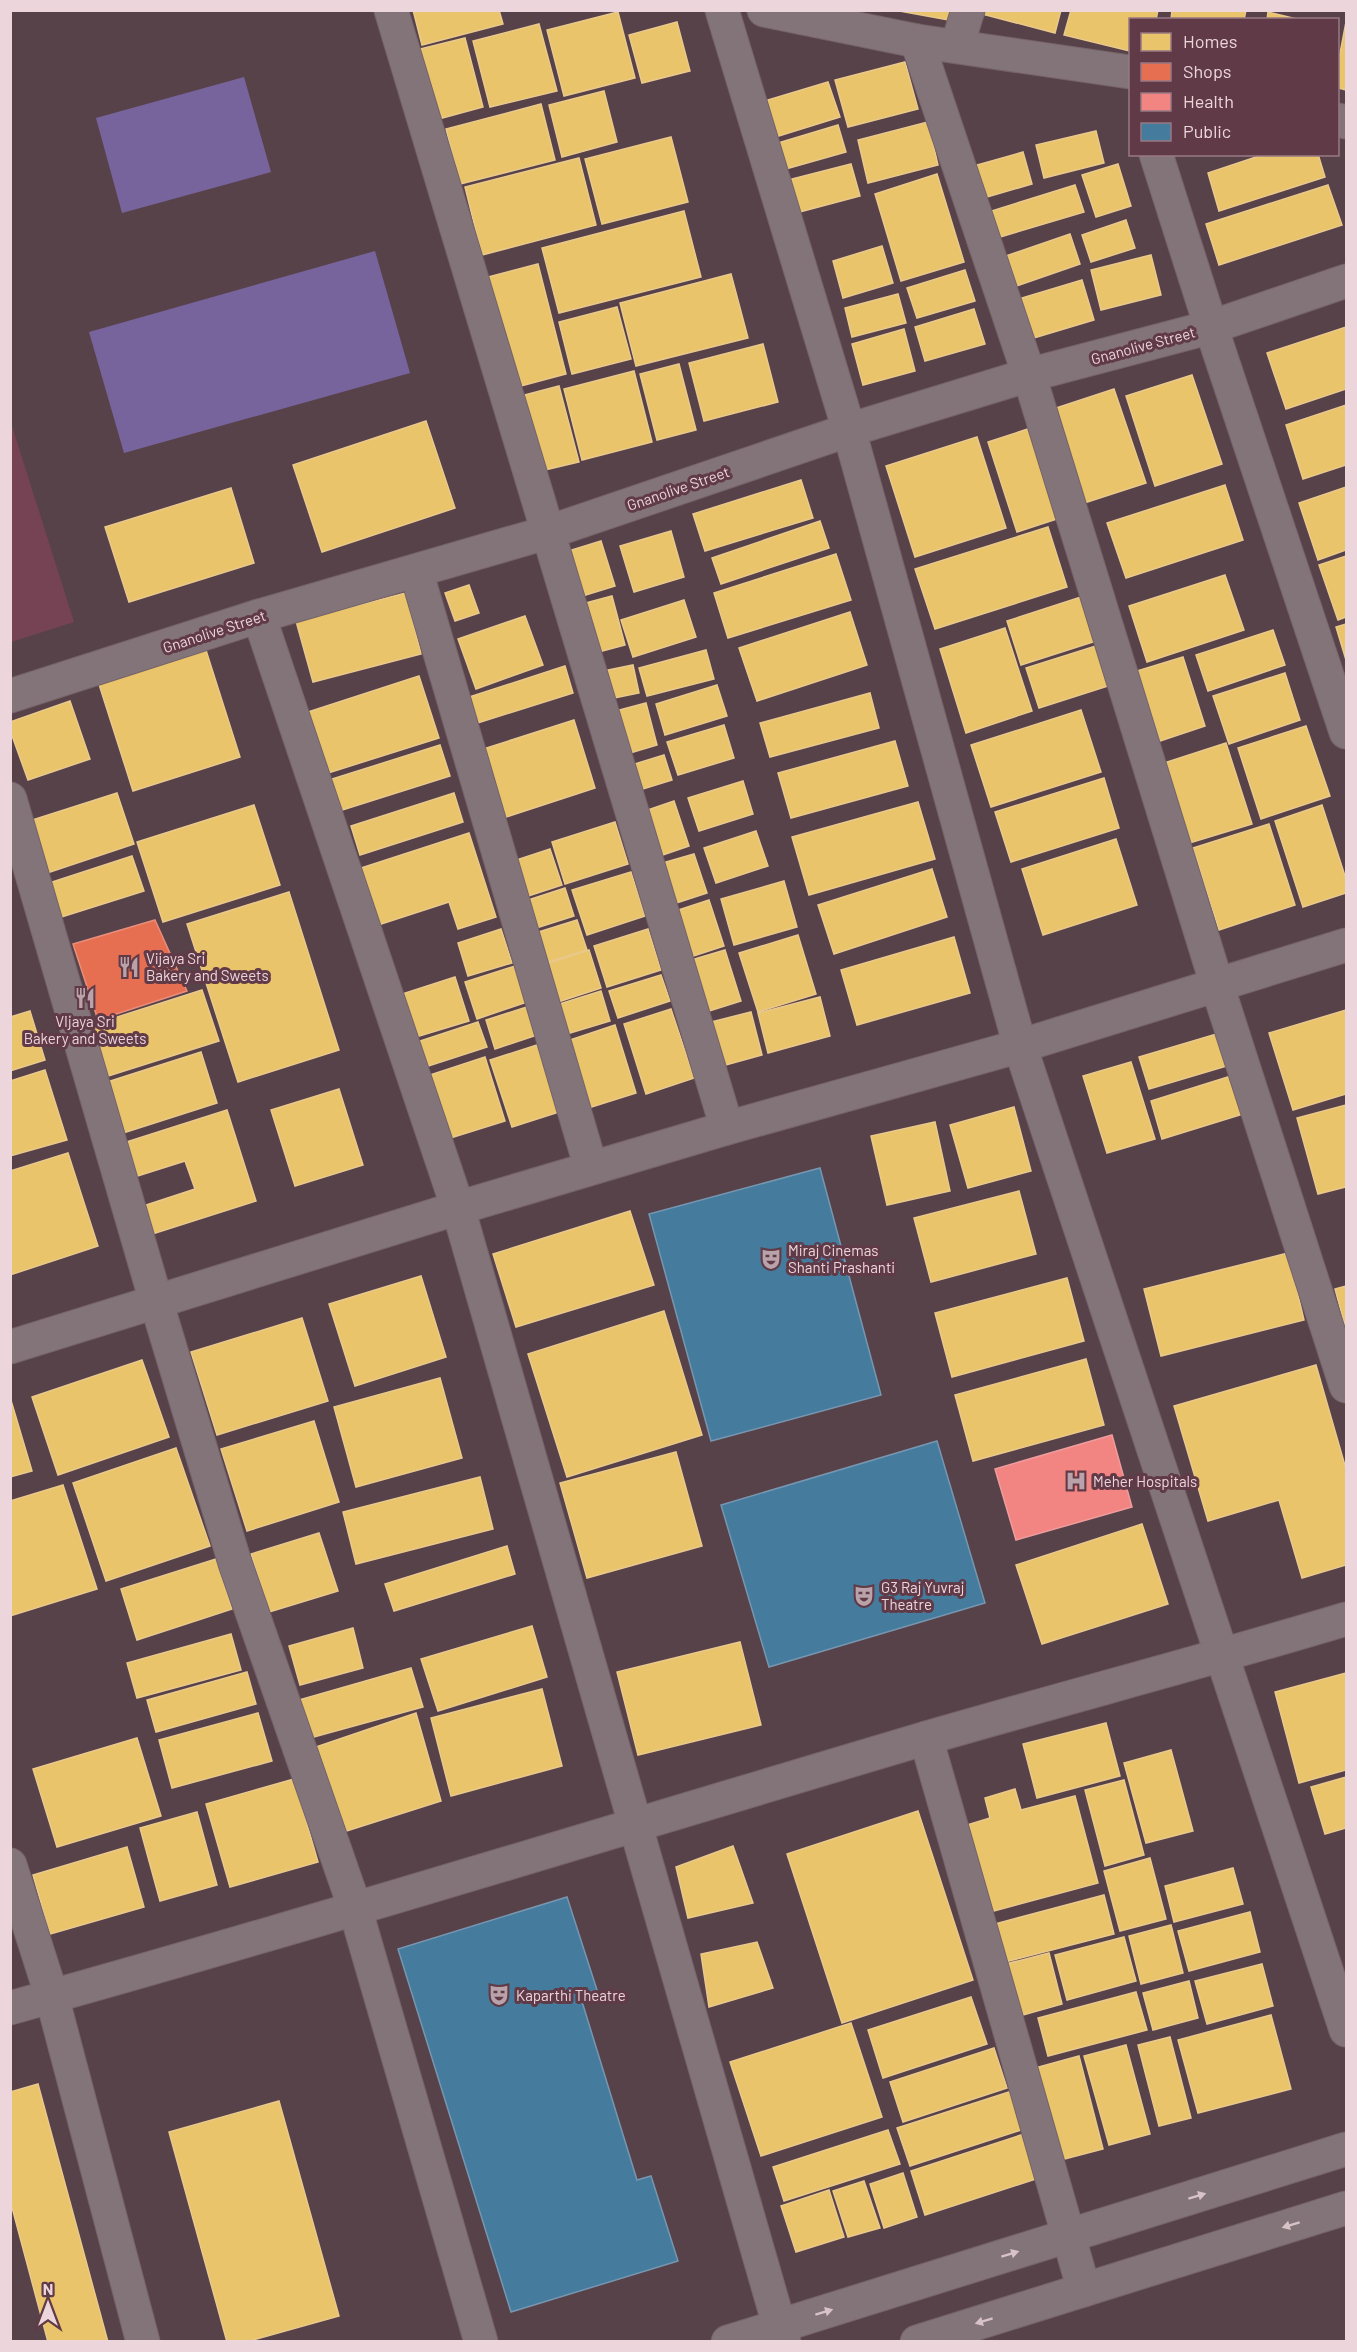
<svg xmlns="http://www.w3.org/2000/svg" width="1357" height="2352" font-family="Barlow,sans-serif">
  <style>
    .green { fill: #764355 }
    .water { fill: #78649d }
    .homes { fill: #e9c46a; stroke: #eac98c; stroke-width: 1.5 }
    .shops { fill: #e76f51; stroke: #e98e7b; stroke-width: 1.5 }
    .health { fill: #f28482; stroke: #f09c9d; stroke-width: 1.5 }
    .public { fill: #457b9d; stroke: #7796b0; stroke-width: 1.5 }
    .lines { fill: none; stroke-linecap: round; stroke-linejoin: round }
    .minor-casing { stroke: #756369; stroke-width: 35 }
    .tertiary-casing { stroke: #756369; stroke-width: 35 }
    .minor { stroke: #837479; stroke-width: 33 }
    .tertiary { stroke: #837479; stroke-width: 33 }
    .oneway { fill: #d8c2c8 }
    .labels { text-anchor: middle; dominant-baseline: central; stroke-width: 6; stroke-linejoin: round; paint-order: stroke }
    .street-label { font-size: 15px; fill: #edd5dc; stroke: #603a47 }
    .poi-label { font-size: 15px; fill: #edd5dc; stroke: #603a47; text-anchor: start }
  </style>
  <rect width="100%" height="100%" fill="#58424a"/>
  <polygon class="green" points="11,423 74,622 11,642 10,642"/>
  <g class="water">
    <polygon points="244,77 271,172 122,213 96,118"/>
    <polygon points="375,251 410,373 124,453 89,332"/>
  </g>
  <g class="homes">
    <polygon points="413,10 499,10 503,24 422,45"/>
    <polygon points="894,10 950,10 948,20"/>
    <polygon points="983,10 1061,10 1055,33 982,14"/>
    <polygon points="1071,10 1158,10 1156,20 1130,20 1130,51 1064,35"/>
    <polygon points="1172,10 1246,10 1244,20 1171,20"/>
    <polygon points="618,12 635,78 564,96 547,30"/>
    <polygon points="1268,12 1301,20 1267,20"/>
    <polygon points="677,22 690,71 642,83 629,35"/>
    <polygon points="1346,22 1346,90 1338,88 1338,64"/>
    <polygon points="539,24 557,91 490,107 473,41"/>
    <polygon points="465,38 483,107 435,120 416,50"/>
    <polygon points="905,62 918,109 848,127 835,80"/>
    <polygon points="828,82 840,117 769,139 758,103"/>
    <polygon points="604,91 617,142 562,157 549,105"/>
    <polygon points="541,104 555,160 460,184 446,129"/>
    <polygon points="928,122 938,165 868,183 858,140"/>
    <polygon points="838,125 846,152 775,172 768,146"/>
    <polygon points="1096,131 1104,163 1044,178 1036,145"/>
    <polygon points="671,137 688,202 602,224 585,159"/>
    <polygon points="1023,152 1032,184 980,199 970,167"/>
    <polygon points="1265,154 1318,154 1325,177 1219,211 1208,173"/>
    <polygon points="579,158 596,225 482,255 465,187"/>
    <polygon points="851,164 860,196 792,214 784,181"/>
    <polygon points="1118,164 1131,206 1096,217 1082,175"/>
    <polygon points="937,174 964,262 901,281 875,194"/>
    <polygon points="1075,185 1084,212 990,240 982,214"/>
    <polygon points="1328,185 1342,225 1219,265 1206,224"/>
    <polygon points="684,211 701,277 559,313 542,248"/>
    <polygon points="1126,220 1135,248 1091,262 1082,235"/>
    <polygon points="1070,234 1080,264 1011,288 1000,258"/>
    <polygon points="882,246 893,283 843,298 833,261"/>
    <polygon points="1151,255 1161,295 1101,310 1091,270"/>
    <polygon points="538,264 566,374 517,387 488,277"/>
    <polygon points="965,270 975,301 917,318 907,288"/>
    <polygon points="731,274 748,338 636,366 620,303"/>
    <polygon points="1082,280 1094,320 1027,340 1015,300"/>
    <polygon points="898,294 906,323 852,337 845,308"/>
    <polygon points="617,307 631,359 572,374 559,322"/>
    <polygon points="974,309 985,344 925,361 915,327"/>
    <polygon points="1346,327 1346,389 1286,409 1267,353"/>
    <polygon points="904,329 915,371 863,385 852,344"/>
    <polygon points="763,344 778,402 704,421 689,363"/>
    <polygon points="679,364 696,430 657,440 640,374"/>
    <polygon points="634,371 652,442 582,460 564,389"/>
    <polygon points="1192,375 1222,464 1155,486 1126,396"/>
    <polygon points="559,386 579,462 532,473 513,398"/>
    <polygon points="1114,389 1146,483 1075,506 1044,412"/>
    <polygon points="1346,405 1346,465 1303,479 1286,425"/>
    <polygon points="426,421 455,508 322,552 293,465"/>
    <polygon points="1040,425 1069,515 1017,532 988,442"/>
    <polygon points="977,437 1006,528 915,557 886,466"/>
    <polygon points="801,480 813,518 705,551 693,514"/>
    <polygon points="1225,485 1243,540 1126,578 1107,523"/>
    <polygon points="1346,487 1346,550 1318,560 1299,503"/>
    <polygon points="231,488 254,563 129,602 105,527"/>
    <polygon points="820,521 829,548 721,584 712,558"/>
    <polygon points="1048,527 1067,587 935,629 915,569"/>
    <polygon points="671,531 684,577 634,592 620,546"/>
    <polygon points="601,541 615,586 563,602 549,557"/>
    <polygon points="836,554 851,600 728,638 714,593"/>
    <polygon points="1346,556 1346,617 1338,620 1319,565"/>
    <polygon points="1225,575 1244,630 1147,662 1129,606"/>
    <polygon points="469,585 479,613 455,621 445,593"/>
    <polygon points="406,593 421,654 313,682 296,621"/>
    <polygon points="612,596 625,645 591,654 578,605"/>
    <polygon points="1081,597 1096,641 1021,665 1007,621"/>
    <polygon points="684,600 696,637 633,657 621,620"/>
    <polygon points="850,612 867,665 757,701 739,648"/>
    <polygon points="525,616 543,665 476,689 458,639"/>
    <polygon points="1346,624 1346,660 1336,627"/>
    <polygon points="1005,628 1032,711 966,733 940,649"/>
    <polygon points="1273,630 1285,665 1208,691 1196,655"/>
    <polygon points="204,644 240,757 133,791 97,678"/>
    <polygon points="1099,645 1111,685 1039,708 1026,668"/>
    <polygon points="706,650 714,679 647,696 639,668"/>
    <polygon points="1183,657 1205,726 1160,741 1137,671"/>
    <polygon points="633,665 639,693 604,700 598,672"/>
    <polygon points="565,666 573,693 468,726 460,700"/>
    <polygon points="1285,673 1300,720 1229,744 1213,696"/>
    <polygon points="419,676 439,738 328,773 308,712"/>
    <polygon points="717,685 727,716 665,735 656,704"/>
    <polygon points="870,693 879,728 770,757 760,723"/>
    <polygon points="70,701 90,759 28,780 10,730 10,722"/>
    <polygon points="646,703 657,745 620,756 608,713"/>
    <polygon points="1081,710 1101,772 991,807 971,745"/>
    <polygon points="574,720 595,788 497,820 474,752"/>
    <polygon points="724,725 734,758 678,775 667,742"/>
    <polygon points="1306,726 1330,796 1261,819 1238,748"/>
    <polygon points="895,741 908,786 791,818 778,773"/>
    <polygon points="1226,743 1252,824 1186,844 1161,764"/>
    <polygon points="440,745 450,776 339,811 329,780"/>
    <polygon points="664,755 672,780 633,792 625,767"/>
    <polygon points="1104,778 1119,828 1011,862 995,812"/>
    <polygon points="743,781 753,814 699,831 688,798"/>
    <polygon points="117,793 134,844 41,875 23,823"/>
    <polygon points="454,793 463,822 360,855 351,826"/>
    <polygon points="674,801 689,846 654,858 639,813"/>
    <polygon points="918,802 935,859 809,895 792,837"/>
    <polygon points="254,805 280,885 163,922 137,842"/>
    <polygon points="1322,805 1346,879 1346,893 1303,907 1275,821"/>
    <polygon points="615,822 628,864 565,884 552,842"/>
    <polygon points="1269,824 1295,905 1219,930 1193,848"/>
    <polygon points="756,831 768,866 716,883 704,848"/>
    <polygon points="469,833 496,917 458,929 449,902 375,926 358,869"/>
    <polygon points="1116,839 1137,905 1043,935 1022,869"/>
    <polygon points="550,849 562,885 519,899 507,863"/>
    <polygon points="694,854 707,893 664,907 652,866"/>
    <polygon points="132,856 144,891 55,919 43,885"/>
    <polygon points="932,869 947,917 834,954 818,905"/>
    <polygon points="631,872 645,916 587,935 572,890"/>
    <polygon points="784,881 797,927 734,945 721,899"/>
    <polygon points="565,888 574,916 530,930 522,902"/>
    <polygon points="289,892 339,1050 238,1082 187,924"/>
    <polygon points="709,900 724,946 669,964 654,918"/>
    <polygon points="577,920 587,950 542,964 532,934"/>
    <polygon points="501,929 512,963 468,976 458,943"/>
    <polygon points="648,929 661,970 607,987 594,946"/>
    <polygon points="798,935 816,994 758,1012 739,953"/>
    <polygon points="954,937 970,993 857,1025 841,970"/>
    <polygon points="589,950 601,988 552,1004 539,966"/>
    <polygon points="725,950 741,1001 687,1018 671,966"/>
    <polygon points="518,965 530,1001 477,1019 465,982"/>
    <polygon points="661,975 670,1001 618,1018 609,991"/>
    <polygon points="455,977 469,1021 406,1040 393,997"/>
    <polygon points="202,990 219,1041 105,1077 89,1026"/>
    <polygon points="601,991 610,1021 560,1036 550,1007"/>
    <polygon points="820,997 830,1036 768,1053 758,1013"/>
    <polygon points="533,1005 543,1033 495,1049 486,1020"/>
    <polygon points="671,1009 694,1078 646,1094 624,1024"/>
    <polygon points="1346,1010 1346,1094 1293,1110 1269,1033"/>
    <polygon points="30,1011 45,1060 10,1071 10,1017"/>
    <polygon points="751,1012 762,1055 711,1069 699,1025"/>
    <polygon points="478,1022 487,1047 419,1069 411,1044"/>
    <polygon points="615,1025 636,1093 582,1110 561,1043"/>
    <polygon points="1220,1033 1230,1065 1149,1089 1139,1057"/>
    <polygon points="537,1045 559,1112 512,1127 490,1060"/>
    <polygon points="201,1052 217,1103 120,1134 104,1083"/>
    <polygon points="485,1057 505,1121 444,1140 424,1077"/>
    <polygon points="1131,1062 1155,1139 1107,1153 1083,1076"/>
    <polygon points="45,1070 67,1140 10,1156 10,1081"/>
    <polygon points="1231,1076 1243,1114 1162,1139 1151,1101"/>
    <polygon points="339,1089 363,1165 295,1186 271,1110"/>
    <polygon points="1346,1105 1346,1187 1318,1194 1297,1118"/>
    <polygon points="1014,1107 1031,1171 968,1188 950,1125"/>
    <polygon points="227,1110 256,1201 146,1236 137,1208 195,1189 185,1161 128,1179 117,1145"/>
    <polygon points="935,1122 950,1191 887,1205 871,1136"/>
    <polygon points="68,1153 98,1246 10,1275 10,1171"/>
    <polygon points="1019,1191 1036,1254 931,1282 914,1218"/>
    <polygon points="630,1211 654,1285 516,1327 493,1254"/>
    <polygon points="1288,1253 1304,1320 1161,1356 1144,1289"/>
    <polygon points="421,1276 446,1357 355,1386 329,1304"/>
    <polygon points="1067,1278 1084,1341 952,1377 935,1313"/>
    <polygon points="1346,1286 1346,1329 1335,1289"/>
    <polygon points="664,1311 702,1435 567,1477 528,1354"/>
    <polygon points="302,1318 328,1401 217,1435 191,1352"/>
    <polygon points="1086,1359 1104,1425 973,1461 955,1395"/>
    <polygon points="142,1360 169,1437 58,1475 32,1397"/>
    <polygon points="1316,1365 1346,1469 1346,1565 1302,1578 1279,1500 1208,1521 1174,1406"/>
    <polygon points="440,1378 462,1458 356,1487 334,1407"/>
    <polygon points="10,1397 32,1471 10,1477"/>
    <polygon points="314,1421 339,1502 247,1531 221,1449"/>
    <polygon points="176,1448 210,1546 106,1581 73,1483"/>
    <polygon points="676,1452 702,1546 587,1578 560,1483"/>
    <polygon points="480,1477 493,1529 356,1564 343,1512"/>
    <polygon points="63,1485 97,1589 10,1616 10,1501"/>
    <polygon points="1142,1524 1168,1604 1042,1644 1016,1565"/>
    <polygon points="319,1533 338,1591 269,1612 251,1554"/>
    <polygon points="507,1546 515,1574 394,1611 385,1584"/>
    <polygon points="216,1559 232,1609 137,1640 121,1589"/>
    <polygon points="532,1626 547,1677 438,1711 421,1659"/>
    <polygon points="353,1628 363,1668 300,1685 289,1646"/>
    <polygon points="231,1634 241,1670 137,1698 127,1663"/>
    <polygon points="740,1642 761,1725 638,1755 617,1672"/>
    <polygon points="411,1668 423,1707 310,1738 299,1700"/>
    <polygon points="247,1672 256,1704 156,1732 147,1700"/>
    <polygon points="1346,1673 1346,1770 1299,1783 1275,1692"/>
    <polygon points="542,1689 562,1766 451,1796 431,1718"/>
    <polygon points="258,1713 272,1761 172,1788 159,1740"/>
    <polygon points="416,1713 441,1801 337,1834 313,1748"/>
    <polygon points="1106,1723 1120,1776 1037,1798 1023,1744"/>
    <polygon points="137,1738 161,1816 57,1847 33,1769"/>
    <polygon points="1171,1750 1193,1831 1146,1843 1124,1763"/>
    <polygon points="1346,1777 1346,1828 1325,1834 1311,1787"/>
    <polygon points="294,1779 318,1862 230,1887 206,1804"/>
    <polygon points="1124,1780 1144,1855 1105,1866 1085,1790"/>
    <polygon points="1015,1789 1021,1810 1075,1796 1098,1883 990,1912 967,1825 990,1818 985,1798"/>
    <polygon points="918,1811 973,1980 842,2023 787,1854"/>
    <polygon points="197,1812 217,1885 160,1901 140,1828"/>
    <polygon points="733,1846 753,1903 688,1918 676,1867"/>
    <polygon points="127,1847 144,1907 50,1934 33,1875"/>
    <polygon points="1150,1858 1166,1919 1120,1931 1104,1871"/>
    <polygon points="1233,1868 1243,1904 1174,1922 1165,1886"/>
    <polygon points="1104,1895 1114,1934 1001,1963 991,1925"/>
    <polygon points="1250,1912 1260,1952 1189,1971 1178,1931"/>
    <polygon points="1171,1925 1183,1973 1141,1984 1129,1936"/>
    <polygon points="1124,1937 1136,1981 1067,2000 1055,1955"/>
    <polygon points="757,1942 773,1988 709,2007 701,1954"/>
    <polygon points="1049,1953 1062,2004 1009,2019 994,1967"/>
    <polygon points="1262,1964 1273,2006 1207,2024 1195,1981"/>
    <polygon points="1189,1981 1198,2018 1153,2030 1143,1993"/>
    <polygon points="1136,1992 1147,2030 1048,2056 1038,2018"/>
    <polygon points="971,1997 987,2044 883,2078 868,2030"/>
    <polygon points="1271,2015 1291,2089 1198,2113 1178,2040"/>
    <polygon points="851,2023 882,2117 761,2156 730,2062"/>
    <polygon points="1170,2037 1191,2118 1159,2126 1138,2045"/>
    <polygon points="1126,2045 1150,2134 1109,2145 1084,2056"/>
    <polygon points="994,2048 1007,2088 903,2122 890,2082"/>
    <polygon points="1079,2056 1103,2149 1049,2163 1024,2071"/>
    <polygon points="38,2084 108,2342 48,2342 10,2200 10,2092"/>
    <polygon points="1012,2091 1024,2129 910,2166 897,2128"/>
    <polygon points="279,2101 339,2316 246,2342 227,2342 169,2132"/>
    <polygon points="888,2130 900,2164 784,2201 773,2167"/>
    <polygon points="1030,2132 1045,2176 925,2215 911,2171"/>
    <polygon points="903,2173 917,2217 884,2228 870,2184"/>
    <polygon points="864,2181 880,2228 848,2237 833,2191"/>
    <polygon points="829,2190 844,2237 796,2252 781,2206"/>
  </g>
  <polygon class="shops" points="155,920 187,991 98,1020 73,944"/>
  <polygon class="health" points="1112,1435 1132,1507 1016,1540 995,1469"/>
  <g class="public">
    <polygon points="820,1168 881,1395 711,1441 649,1214"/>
    <polygon points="937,1441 985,1603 769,1667 721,1505"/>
    <polygon points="567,1897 597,1990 580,1995 637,2180 651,2176 678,2261 511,2312 398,1949"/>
  </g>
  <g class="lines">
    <defs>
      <g id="minor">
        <polyline points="391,10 727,1128"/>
        <polyline points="722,10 849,430 1020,1046 1346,2030"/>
        <polyline points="764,10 917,41 1130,72"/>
        <polyline points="917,41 1029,375 1217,985 1346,1386"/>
        <polyline points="957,46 968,10"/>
        <polyline points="1338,120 1346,122"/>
        <polyline points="1156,154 1211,327 1346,732"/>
        <polyline points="416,571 591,1168"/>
        <polyline points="259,616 458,1208 784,2342"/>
        <polyline points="10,696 259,616 549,532 849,430 1029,375 1211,327 1346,281"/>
        <polyline points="10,799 156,1301 235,1563 355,1908 481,2342"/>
        <polyline points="926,1738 1084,2290"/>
        <polyline points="10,1865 52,1997 143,2342"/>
        <path d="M10 2008C316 1923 619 1829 923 1739 1064 1698 1206 1661 1346 1619"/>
      </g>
      <g id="tertiary">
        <polyline points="10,1347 458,1208 727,1128 1020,1046 1346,945"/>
        <polyline points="728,2342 1346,2149"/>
        <polyline points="917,2342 1346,2208"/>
      </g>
    </defs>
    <use href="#minor" class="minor-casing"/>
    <use href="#tertiary" class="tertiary-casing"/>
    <use href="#minor" class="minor"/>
    <use href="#tertiary" class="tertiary"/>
  </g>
  <defs><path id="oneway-solid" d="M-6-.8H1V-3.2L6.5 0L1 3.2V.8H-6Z" transform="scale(1.5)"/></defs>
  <g class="oneway">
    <use href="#oneway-solid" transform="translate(1197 2196) rotate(-17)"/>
    <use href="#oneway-solid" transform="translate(1291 2225) rotate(163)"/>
    <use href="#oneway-solid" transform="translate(1010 2254) rotate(-17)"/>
    <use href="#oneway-solid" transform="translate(824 2312) rotate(-17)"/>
    <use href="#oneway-solid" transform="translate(984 2321) rotate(163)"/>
  </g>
  <defs>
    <symbol id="restaurant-bare" viewBox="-9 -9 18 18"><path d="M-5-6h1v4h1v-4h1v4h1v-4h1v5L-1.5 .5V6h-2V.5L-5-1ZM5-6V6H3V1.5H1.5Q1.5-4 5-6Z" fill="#b9a2a9" stroke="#603a47" stroke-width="2.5" paint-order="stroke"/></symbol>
    <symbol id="theatre-bare" viewBox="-9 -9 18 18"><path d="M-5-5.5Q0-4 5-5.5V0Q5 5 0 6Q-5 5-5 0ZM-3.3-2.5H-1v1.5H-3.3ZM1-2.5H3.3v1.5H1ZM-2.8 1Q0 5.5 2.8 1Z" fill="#b9a2a9" stroke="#603a47" stroke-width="2.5" paint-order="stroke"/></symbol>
    <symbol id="hospital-bare" viewBox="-9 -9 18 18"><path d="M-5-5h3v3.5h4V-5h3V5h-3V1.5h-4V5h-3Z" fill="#b9a2a9" stroke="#603a47" stroke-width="2.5" paint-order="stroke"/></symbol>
  </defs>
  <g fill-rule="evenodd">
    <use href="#restaurant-bare" x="114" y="952" width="30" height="30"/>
    <use href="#restaurant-bare" x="70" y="983" width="30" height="30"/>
    <use href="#theatre-bare" x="756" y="1244" width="30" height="30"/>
    <use href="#hospital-bare" x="1061" y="1466" width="30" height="30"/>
    <use href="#theatre-bare" x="849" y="1581" width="30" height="30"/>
    <use href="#theatre-bare" x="484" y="1980" width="30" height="30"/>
  </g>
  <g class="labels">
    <g class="street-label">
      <text transform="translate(1143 345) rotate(-15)">Gnanolive Street</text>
      <text transform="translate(678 488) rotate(-19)">Gnanolive Street</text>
      <text transform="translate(214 631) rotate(-18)">Gnanolive Street</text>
    </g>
    <g class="poi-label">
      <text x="146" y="958">Vijaya Sri<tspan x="146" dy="17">Bakery and Sweets</tspan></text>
      <text x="85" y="1021" text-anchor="middle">VIjaya Sri<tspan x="85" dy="17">Bakery and Sweets</tspan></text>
      <text x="788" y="1250">Miraj Cinemas<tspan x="788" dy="17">Shanti Prashanti</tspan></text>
      <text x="1093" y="1481">Meher Hospitals</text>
      <text x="881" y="1587">G3 Raj Yuvraj<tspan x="881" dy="17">Theatre</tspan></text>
      <text x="516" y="1995">Kaparthi Theatre</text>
    </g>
  </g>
  <rect width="1357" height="2352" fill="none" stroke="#edd5dc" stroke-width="24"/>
  <rect x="1129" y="18" width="210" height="138" fill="#603a47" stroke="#987883" stroke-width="1.5"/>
  <rect x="1141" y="33" width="30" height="18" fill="#e9c46a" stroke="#987883" stroke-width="1.5"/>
  <text x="1183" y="48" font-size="18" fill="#edd5dc">Homes</text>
  <rect x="1141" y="63" width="30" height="18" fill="#e76f51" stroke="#987883" stroke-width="1.5"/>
  <text x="1183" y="78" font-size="18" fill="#edd5dc">Shops</text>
  <rect x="1141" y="93" width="30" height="18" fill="#f28482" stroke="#987883" stroke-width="1.5"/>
  <text x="1183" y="108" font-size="18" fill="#edd5dc">Health</text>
  <rect x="1141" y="123" width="30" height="18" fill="#457b9d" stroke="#987883" stroke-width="1.5"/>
  <text x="1183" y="138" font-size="18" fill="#edd5dc">Public</text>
  <g transform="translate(48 2304)" stroke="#603a47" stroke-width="4.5" paint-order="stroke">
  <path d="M0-4.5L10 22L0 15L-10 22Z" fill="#edd5dc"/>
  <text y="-9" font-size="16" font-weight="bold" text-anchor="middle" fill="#edd5dc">N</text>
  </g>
</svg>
